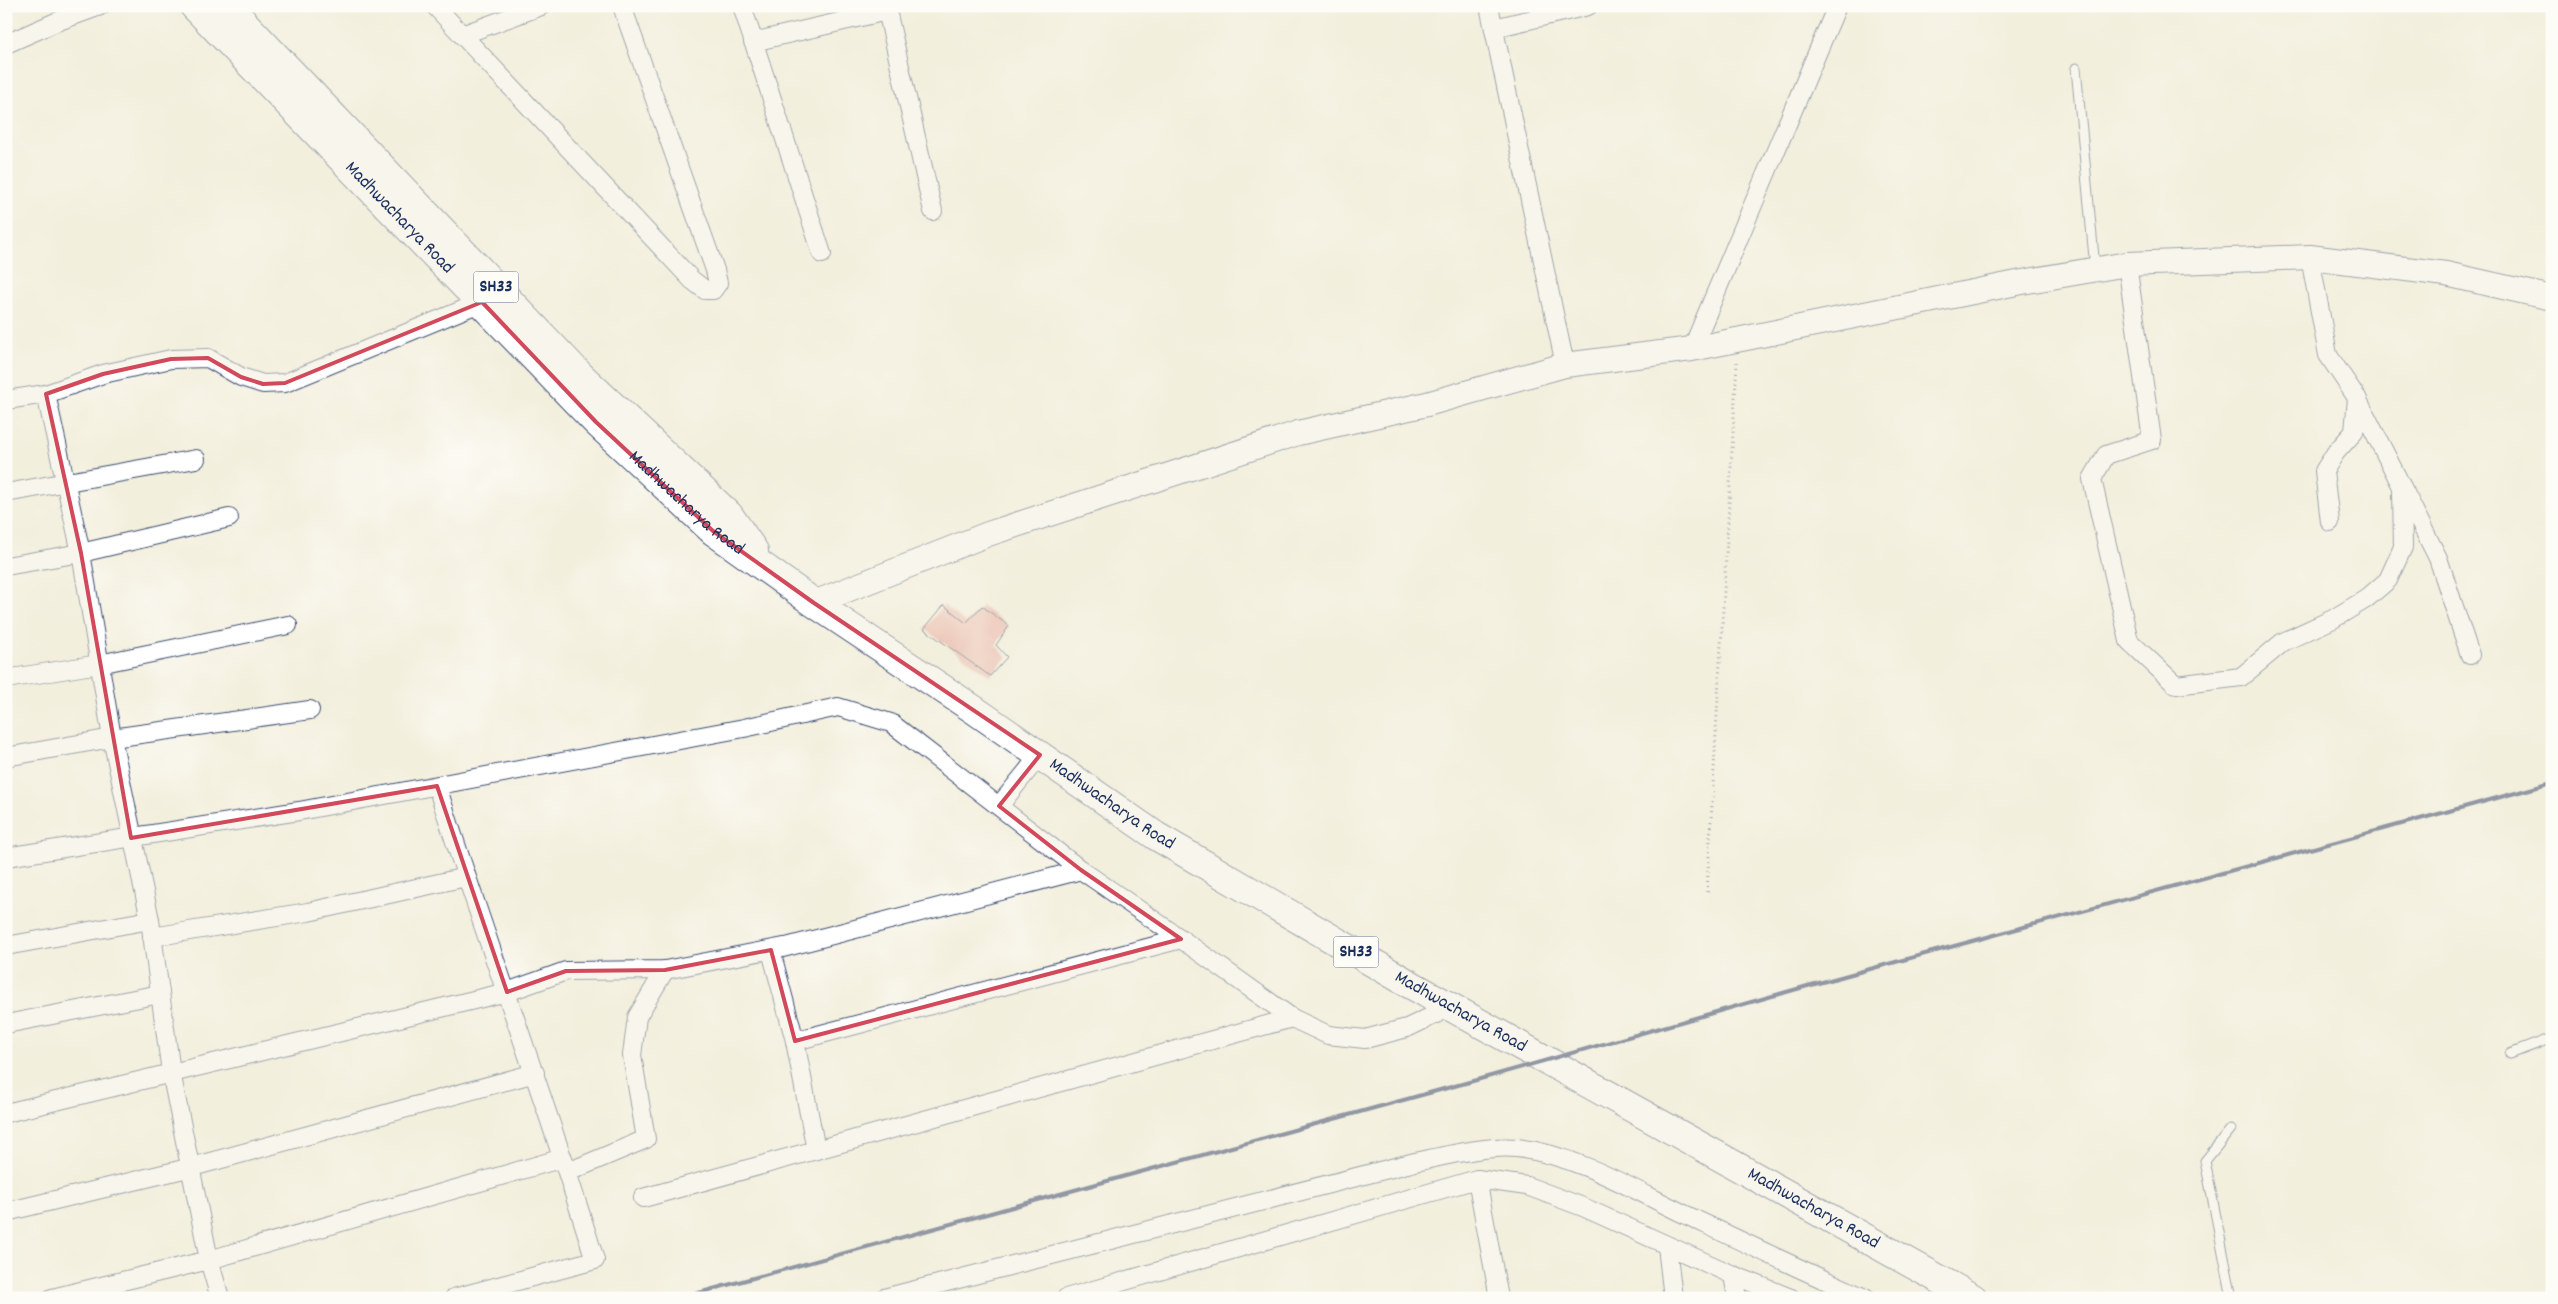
<svg xmlns="http://www.w3.org/2000/svg" width="2558" height="1304" font-family="Dekko,sans-serif">
  <style>
    .building { fill: #e79a91 }
    .lines { fill: none; stroke-linecap: round; stroke-linejoin: round }
    .lane-casing { stroke: #3b4c71; stroke-width: 11 }
    .street-casing { stroke: #3b4c71; stroke-width: 20 }
    .secondary-casing { stroke: #3b4c71; stroke-width: 26 }
    .primary-casing { stroke: #3b4c71; stroke-width: 30 }
    .path { stroke: #3b4c71; stroke-width: 3; stroke-dasharray: 1 4; stroke-linecap: butt }
    .lane { stroke: #fff; stroke-width: 9 }
    .street { stroke: #fff; stroke-width: 18 }
    .secondary { stroke: #fff; stroke-width: 24 }
    .primary { stroke: #fff; stroke-width: 28 }
    .rail { stroke: #1b2f5e; stroke-width: 4 }
    .marked { fill: none; stroke: #d1495b; stroke-width: 4; stroke-linejoin: round }
    .labels { text-anchor: middle; dominant-baseline: central; stroke-width: 4.5; stroke-linejoin: round; paint-order: stroke }
    .shield { fill: #fdfcf7; stroke: #5f6c8c; stroke-width: 1 }
    .shield-label { font-size: 18px; font-weight: bold; fill: #1b2f5e }
    .street-label { font-size: 19px; fill: #1b2f5e; stroke: #fdfcf7 }
  </style>
  <rect width="100%" height="100%" fill="#fdfcf7"/>
  <filter id="ink" filterUnits="userSpaceOnUse"><feTurbulence type="fractalNoise" baseFrequency=".02" numOctaves="2"/><feDisplacementMap in="SourceGraphic" scale="10" xChannelSelector="R" yChannelSelector="G"/><feConvolveMatrix kernelMatrix="1 2 1 2 8 2 1 2 1" color-interpolation-filters="sRGB"/></filter>
  <filter id="wash" filterUnits="userSpaceOnUse"><feTurbulence type="fractalNoise" baseFrequency=".0096" numOctaves="4" result="noise"/><feDisplacementMap in="SourceGraphic" scale="20" xChannelSelector="R" yChannelSelector="G"/><feGaussianBlur stdDeviation="1.12" result="paint"/><feColorMatrix in="noise" values="0 0 0 0 0 0 0 0 0 0 0 0 0 0 0 0 0 1.4 0 .05"/><feComposite in="paint" operator="in"/></filter>
  <g filter="url(#wash)">
    <rect width="100%" height="100%" fill="#f3efdd"/>
    <g id="blocks">
      <polygon class="building" points="944,605 966,623 982,606 1009,626 996,645 1007,657 990,676 924,629"/>
    </g>
  </g>
  <g filter="url(#ink)">
    <use href="#blocks" fill-opacity="0" stroke="#3b4c71" stroke-width="1"/>
    <g class="lines">
      <defs>
        <g id="lane">
          <polyline points="2076,68 2095,268"/>
          <polyline points="2510,1054 2552,1038"/>
          <polyline points="2231,1129 2205,1161 2232,1298"/>
        </g>
        <g id="street">
          <polyline points="435,6 692,280 705,290 713,290 718,283 715,270 622,6"/>
          <polyline points="742,6 822,254"/>
          <polyline points="886,6 933,211"/>
          <polyline points="1489,6 1565,365"/>
          <polyline points="1494,28 1588,6"/>
          <polyline points="462,35 541,6"/>
          <polyline points="753,42 887,11"/>
          <polyline points="6,44 56,22 100,6"/>
          <polyline points="2310,257 2328,355 2357,398 2438,558 2470,655"/>
          <polyline points="2127,264 2152,440 2106,455 2092,479 2129,641 2176,685 2241,677 2283,642 2333,619 2366,599 2388,580 2403,547 2402,491"/>
          <polyline points="1692,349 1837,6"/>
          <polyline points="46,394 81,553 112,738 150,920 171,1072 209,1260 220,1298"/>
          <polyline points="6,400 46,394 103,374 171,359 208,358 241,377 263,384 285,383 482,302"/>
          <polyline points="6,493 196,459"/>
          <polyline points="2330,522 2324,471 2336,452 2354,432 2357,398"/>
          <polyline points="6,566 81,553 229,518"/>
          <polyline points="6,679 99,664 288,625"/>
          <polyline points="6,757 112,738 310,710"/>
          <path d="M437 786C487 944 546 1100 595 1260L454 1298"/>
          <polyline points="999,806 1040,755"/>
          <polyline points="6,857 299,811 744,728 838,707 891,723 1081,870 1181,939 1292,1018 1328,1035 1365,1039 1407,1028 1451,1007"/>
          <polyline points="152,937 308,912 466,877"/>
          <polyline points="6,946 150,920"/>
          <polyline points="6,1024 160,994"/>
          <polyline points="795,1041 1181,939"/>
          <polyline points="6,1113 507,992 566,971 665,970 784,947"/>
          <polyline points="816,1150 795,1041 771,951 1081,870"/>
          <polyline points="568,1172 646,1139 632,1055 637,1017 665,970"/>
          <polyline points="1477,1179 1499,1298"/>
          <polyline points="643,1198 1292,1018"/>
          <polyline points="6,1212 192,1167 535,1073"/>
          <polyline points="1667,1246 1673,1298"/>
          <polyline points="1733,1275 1737,1298"/>
          <polyline points="52,1298 209,1260 563,1158"/>
          <path d="M884 1298 1415 1162C1444 1156 1488 1145 1517 1148 1575 1155 1629 1187 1682 1213 1743 1242 1803 1271 1865 1298"/>
          <polyline points="1066,1298 1477,1179 1527,1186 1583,1207 1733,1275 1791,1298"/>
        </g>
        <polyline id="secondary" points="814,603 988,534 1298,433 1427,404 1565,365 1692,349 2022,282 2127,264 2310,257 2446,274 2552,298"/>
        <g id="primary">
          <path id="s1" d="M194 6 596 422 713 531 814 603 973 709 1156 836 1406 982 1973 1298"/>
          <polyline points="228,6 581,376 729,515 754,551"/>
        </g>
      </defs>
      <use href="#lane" class="lane-casing"/>
      <use href="#street" class="street-casing"/>
      <use href="#secondary" class="secondary-casing"/>
      <use href="#primary" class="primary-casing"/>
      <polyline class="path" points="1707,892 1737,362"/>
      <use href="#lane" class="lane"/>
      <use href="#street" class="street"/>
      <use href="#secondary" class="secondary"/>
      <use href="#primary" class="primary"/>
      <polyline class="rail" points="680,1298 1473,1081 1804,987 2552,783"/>
    </g>
  </g>
  <path d="M0 0H2558V1304H0ZM482 302 596 422 713 531 814 603 1040 755 999 806 1081 870 1181 939 795 1041 771 950 665 970 566 971 507 992 437 786 131 838 81 553 46 394 103 374 171 359 208 358 241 377 263 384 285 383Z" fill="#f3efdd" fill-opacity=".55" fill-rule="evenodd"/>
  <path class="marked" d="M482 302 596 422 713 531 814 603 1040 755 999 806 1081 870 1181 939 795 1041 771 950 665 970 566 971 507 992 437 786 131 838 81 553 46 394 103 374 171 359 208 358 241 377 263 384 285 383Z"/>
  <g class="labels">
    <g class="shield">
      <rect x="473.5" y="271.5" width="45" height="31" rx="4"/>
      <rect x="1333.5" y="936.5" width="45" height="31" rx="4"/>
    </g>
    <g class="shield-label">
      <text x="496" y="287">SH33</text>
      <text x="1356" y="952">SH33</text>
    </g>
    <g class="street-label">
      <text stroke="none"><textPath href="#s1" startOffset="295">Madhwacharya Road</textPath></text>
      <text stroke="none"><textPath href="#s1" startOffset="700">Madhwacharya Road</textPath></text>
      <text stroke="none"><textPath href="#s1" startOffset="1222">Madhwacharya Road</textPath></text>
      <text stroke="none"><textPath href="#s1" startOffset="1628">Madhwacharya Road</textPath></text>
      <text stroke="none"><textPath href="#s1" startOffset="2032">Madhwacharya Road</textPath></text>
    </g>
  </g>
  <rect width="2558" height="1304" fill="none" stroke="#fdfcf7" stroke-width="25"/>
</svg>
